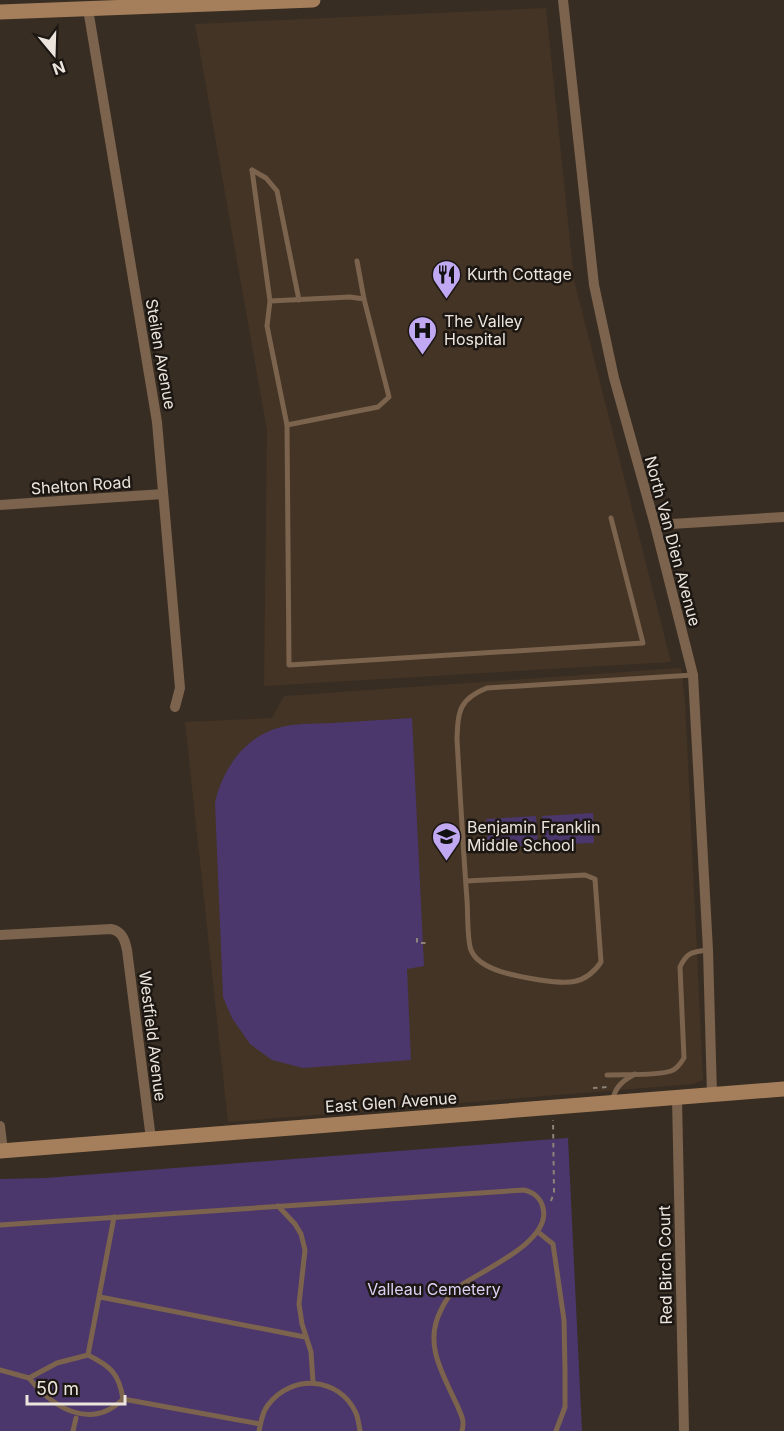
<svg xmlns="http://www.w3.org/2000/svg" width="784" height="1431" font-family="Inter,sans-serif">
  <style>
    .built { fill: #443425 }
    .green { fill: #4b376c }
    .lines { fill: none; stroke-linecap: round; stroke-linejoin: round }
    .path { stroke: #8c837a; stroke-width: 2; stroke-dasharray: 4.5 4.5; stroke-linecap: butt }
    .lane { stroke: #7b634d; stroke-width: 5 }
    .street { stroke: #7b634d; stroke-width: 10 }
    .secondary { stroke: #a57f5b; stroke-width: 15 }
    .labels { text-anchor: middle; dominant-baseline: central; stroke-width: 5; stroke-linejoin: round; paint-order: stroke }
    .poi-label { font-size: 16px; fill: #ece5de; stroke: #1c1712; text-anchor: start }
    .street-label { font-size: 16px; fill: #ece5de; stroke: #1c1712 }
    .park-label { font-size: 16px; fill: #dcd0f5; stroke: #1c1712 }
  </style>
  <rect width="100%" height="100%" fill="#382d23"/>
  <g class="built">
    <polygon points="546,8 574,280 671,662 264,686 267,430 195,24"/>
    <polygon points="681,668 685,702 703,1080 693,1084 228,1122 185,722 272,718 284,696"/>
  </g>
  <g class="green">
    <path d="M412 718 424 966 407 969 411 1060 303 1068 272 1060 250 1044 232 1018 223 997 215 803C223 766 248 733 286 726 301 723 318 724 333 723 359 721 386 720 412 718Z"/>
    <polygon points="593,813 594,843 544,845 542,816"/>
    <polygon points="536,816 538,845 488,848 486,819"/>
    <polygon points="568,1138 582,1431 0,1431 0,1179 45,1178"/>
  </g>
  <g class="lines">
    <g class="path">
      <polyline points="417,938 417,943 426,943"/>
      <polyline points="593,1088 608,1087"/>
      <polyline points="551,1201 554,1192 553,1120"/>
    </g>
    <g class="lane">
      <polyline points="252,170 270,301 267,326 287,425 378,407 389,397 364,299 350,297 270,301"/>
      <polyline points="252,170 266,178 277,191 299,300"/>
      <polyline points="357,261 364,299"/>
      <polyline points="287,425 289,665 643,643 611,518"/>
      <path d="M466 881 585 875 595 879 601 962C585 986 566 984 540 980 521 977 479 971 471 950 467 940 468 912 467 900 463 846 460 793 457 739 458 711 459 699 487 688L693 675"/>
      <path d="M607 1075C624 1074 657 1076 671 1071 677 1069 681 1063 684 1058L680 967C687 952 692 952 708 950"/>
      <path d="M612 1102C615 1087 622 1081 635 1074"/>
      <polyline points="278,1206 295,1224 301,1234 305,1250 299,1304 302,1324 311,1352 313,1382"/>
      <path d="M0 1225 524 1190C533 1192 541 1198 543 1208 552 1242 480 1271 457 1288 451 1292 444 1303 441 1310 423 1344 443 1374 457 1405 461 1415 465 1420 462 1431"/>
      <polyline points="538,1232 553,1244 564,1320 565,1371 565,1407 556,1431"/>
      <polyline points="100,1297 305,1337"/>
      <path d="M88 1355C110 1366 119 1373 123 1399 91 1431 53 1408 29 1378L57 1363Z"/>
      <polyline points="88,1355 114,1217"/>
      <polyline points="0,1370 29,1378"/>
      <polyline points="123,1399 260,1424"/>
      <polyline points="73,1431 76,1418"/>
      <path d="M259 1431C261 1422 262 1412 268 1405 291 1374 339 1376 356 1413 358 1418 359 1425 360 1431"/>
    </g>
    <g class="street">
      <polyline points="563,0 594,285 614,378 655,525 693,675 708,950 712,1095"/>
      <polyline points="88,9 157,422 180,688 175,707"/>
      <polyline points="0,505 163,494"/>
      <polyline points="655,525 784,517"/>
      <path d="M0 935 111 929C122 931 125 940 127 950L151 1139"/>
      <polyline points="677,1098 684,1431"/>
      <polyline points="0,1126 3,1151"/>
    </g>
    <g class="secondary">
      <polyline points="0,12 313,0"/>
      <polyline points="0,1151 784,1089"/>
    </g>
  </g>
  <defs>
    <symbol id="restaurant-pin" viewBox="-11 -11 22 30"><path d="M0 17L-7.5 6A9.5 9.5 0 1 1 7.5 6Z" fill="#c1a8f3" stroke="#1c1712"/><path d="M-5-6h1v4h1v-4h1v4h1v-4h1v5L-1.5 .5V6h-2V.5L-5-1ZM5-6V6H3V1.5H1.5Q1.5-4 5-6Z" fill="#111"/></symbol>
    <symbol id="hospital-pin" viewBox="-11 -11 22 30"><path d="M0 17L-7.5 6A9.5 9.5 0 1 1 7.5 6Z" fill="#c1a8f3" stroke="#1c1712"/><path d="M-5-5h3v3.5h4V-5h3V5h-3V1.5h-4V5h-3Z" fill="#111"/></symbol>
    <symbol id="school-pin" viewBox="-11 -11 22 30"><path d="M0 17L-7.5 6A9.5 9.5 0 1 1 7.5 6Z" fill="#c1a8f3" stroke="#1c1712"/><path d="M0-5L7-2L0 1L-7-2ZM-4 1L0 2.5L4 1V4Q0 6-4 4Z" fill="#111"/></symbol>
  </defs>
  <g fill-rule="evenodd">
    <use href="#restaurant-pin" x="430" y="258" width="33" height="45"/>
    <use href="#hospital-pin" x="406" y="314" width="33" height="45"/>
    <use href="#school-pin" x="430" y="820" width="33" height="45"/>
  </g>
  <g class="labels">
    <g class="poi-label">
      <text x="467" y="274">Kurth Cottage</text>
      <text x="444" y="321">The Valley<tspan x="444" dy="18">Hospital</tspan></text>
      <text x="467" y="827">Benjamin Franklin<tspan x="467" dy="18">Middle School</tspan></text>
    </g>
    <g class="street-label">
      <text transform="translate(161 354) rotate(80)">Steilen Avenue</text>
      <text transform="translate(81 485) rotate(-4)">Shelton Road</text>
      <text transform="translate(673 541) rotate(75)">North Van Dien Avenue</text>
      <text transform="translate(153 1036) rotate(83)">Westfield Avenue</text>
      <text transform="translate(391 1102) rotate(-4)">East Glen Avenue</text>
      <text transform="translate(665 1265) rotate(-91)">Red Birch Court</text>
    </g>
    <g class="park-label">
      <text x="434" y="1289">Valleau Cemetery</text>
    </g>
  </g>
  <g transform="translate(54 54) rotate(161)" stroke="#1c1712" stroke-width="4.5" paint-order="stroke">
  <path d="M0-4.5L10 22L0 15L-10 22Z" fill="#ece5de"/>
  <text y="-9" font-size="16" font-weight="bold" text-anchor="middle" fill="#ece5de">N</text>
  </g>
  <path d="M27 1395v9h98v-9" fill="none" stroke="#ece5de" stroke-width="3"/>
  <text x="36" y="1395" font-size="18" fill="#ece5de" stroke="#1c1712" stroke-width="4.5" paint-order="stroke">50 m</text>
</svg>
